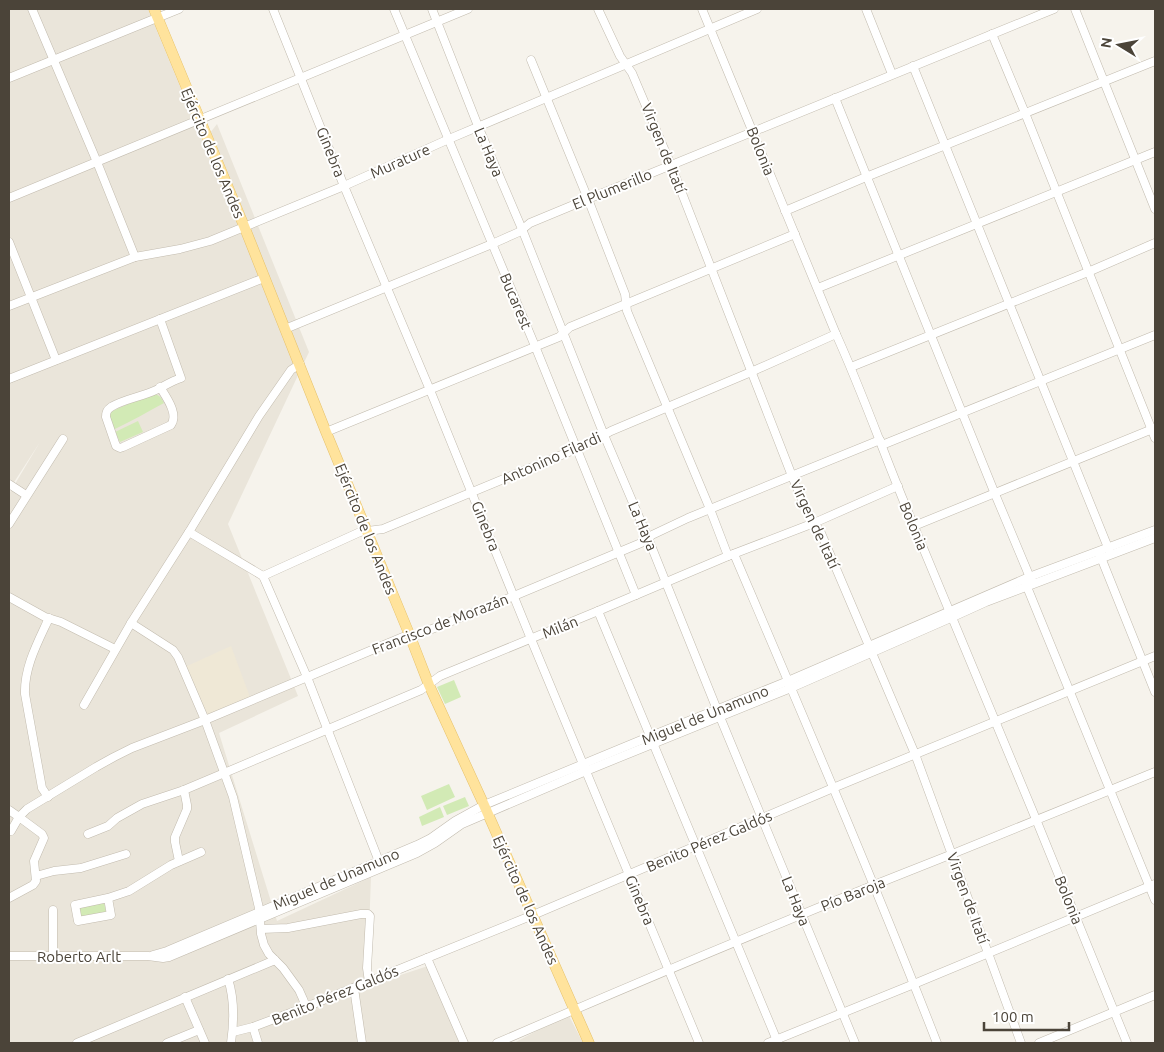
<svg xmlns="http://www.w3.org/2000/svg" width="1164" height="1052" font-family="Ubuntu,sans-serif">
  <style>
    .residential { fill: #eae5da }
    .education { fill: #efe8d6 }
    .green { fill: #d2eab5 }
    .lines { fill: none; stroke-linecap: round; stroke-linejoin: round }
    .minor-casing { stroke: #c2bbae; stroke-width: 9 }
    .major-casing { stroke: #e6c16a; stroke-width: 11 }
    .minor { stroke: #fff; stroke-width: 8 }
    .major { stroke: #ffe39c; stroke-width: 10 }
    .labels { text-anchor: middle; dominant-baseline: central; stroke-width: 4; stroke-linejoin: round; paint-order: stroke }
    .street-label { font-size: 15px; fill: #4b4439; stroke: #fff }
  </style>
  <rect width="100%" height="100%" fill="#f6f3ec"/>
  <g class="residential">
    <polygon points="9,9 148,9 203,142 217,124 309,352 228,524 298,696 219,733 277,921 371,877 367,986 434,964 467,1043 9,1043 9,494 40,442 9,490"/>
    <polygon points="568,1014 583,1043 514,1043"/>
  </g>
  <polygon class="education" points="231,646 250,697 207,716 185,667"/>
  <g class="green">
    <path d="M151 394C159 394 161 397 164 403 147 412 132 421 115 429H111L108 419 110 412Z"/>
    <polygon points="138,421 143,432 120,442 115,432"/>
    <polygon points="454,680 461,697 445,704 437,687"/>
    <polygon points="449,784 455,797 427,810 421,796"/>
    <polygon points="465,797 469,806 447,815 443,806"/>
    <polygon points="440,807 444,817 422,826 419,817"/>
    <polygon points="104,902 106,912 80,918 78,907"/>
  </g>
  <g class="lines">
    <defs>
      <g id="minor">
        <polyline points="32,9 97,162 135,257"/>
        <polyline points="273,9 344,186 430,390 531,639 699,1043"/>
        <polyline points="394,9 535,346 636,595"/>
        <polyline points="432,9 478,126 522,229 604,435 648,538 720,717 855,1043"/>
        <polyline points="598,9 620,56 632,73 671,165 792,476 807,512 821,533 915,754 1021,1043"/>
        <path d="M702 9 836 334C861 389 881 446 904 502 980 682 1054 862 1127 1043"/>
        <polyline points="866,9 892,74"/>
        <polyline points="1075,9 1155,209"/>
        <polyline points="992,34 1025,113 1155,438"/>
        <polyline points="531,60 588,199 625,294 627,311 710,509 728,556"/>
        <polyline points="913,66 1109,550"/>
        <polyline points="9,78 179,9"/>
        <polyline points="835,98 995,494 1031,580"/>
        <polyline points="9,198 468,9"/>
        <polyline points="785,211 866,177 1155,61"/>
        <polyline points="9,242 56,360"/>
        <polyline points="818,288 1155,152"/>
        <polyline points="9,306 135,257 180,249 210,241 344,186 449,139 757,9"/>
        <path d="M160 319 181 378C172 381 164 386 156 390 141 397 124 399 111 407 107 410 106 412 106 417L116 446 120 448 123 447 171 425C179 414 166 397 160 387"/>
        <polyline points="285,329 492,244 519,232 530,223 588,199 1054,9"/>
        <polyline points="851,367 1088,272 1155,243"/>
        <polyline points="9,379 264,278"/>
        <polyline points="326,432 559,337 570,327 795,234"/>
        <polyline points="882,445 1155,335"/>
        <polyline points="9,484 26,495"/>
        <polyline points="9,524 63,439"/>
        <polyline points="914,526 1155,428"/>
        <polyline points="189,532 263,576 307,677 380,864"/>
        <path d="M734 554C803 716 873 879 937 1043"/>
        <polyline points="1100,555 1155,692"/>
        <polyline points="263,576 360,532 383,529 576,449 600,437 611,431 751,372 836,334"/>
        <polyline points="1025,582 1155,900"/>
        <polyline points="9,597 45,617 61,622 115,649"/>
        <polyline points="598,611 778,1043"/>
        <polyline points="131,623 173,650 178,657 205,720 233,797 259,908 261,934 264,945 269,954 283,968 299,990 303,999 306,1007"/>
        <polyline points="84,705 131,623 189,532 259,416 291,370 300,364"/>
        <path d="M48 797 42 788 25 694C24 667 38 642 49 618"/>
        <polyline points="9,810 19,817 27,809 96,767 114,757 132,748 205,720 403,637 417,635 514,596 641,543 652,535 688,518 880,440"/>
        <polyline points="88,834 108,826 117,818 142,804 184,790 421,690 440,676 598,611 728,556 814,523 898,486"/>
        <polyline points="179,861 175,842 175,837 187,809 187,805 184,790"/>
        <polyline points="36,876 54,871 81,868 126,854"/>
        <polyline points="9,898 33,885 36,881 34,861 44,838 42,834 19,817 11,831"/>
        <polyline points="108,898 111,915 78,921 75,905 108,898 129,891 171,865 201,852"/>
        <polyline points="53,910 53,956"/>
        <polyline points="261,929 288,928 361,914 368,914 370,916 367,968 369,982"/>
        <polyline points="153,955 167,951 417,845 431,838 455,821 484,805 651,736 788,681 1029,577 1155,530"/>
        <polyline points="9,956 148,956 163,958 169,957 417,853 435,843 462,824 586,771 791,688 953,617 986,602 1155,538"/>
        <polyline points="427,958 464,1043"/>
        <path d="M228 979C235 1000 234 1022 231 1043"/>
        <polyline points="354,988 362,1043"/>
        <polyline points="185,997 205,1043"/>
        <polyline points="253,1027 258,1043"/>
        <polyline points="233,1032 253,1027 306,1007 533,915 833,788 1155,656"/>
        <polyline points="77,1043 275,960"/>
        <polyline points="167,1043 199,1030"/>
        <path d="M497 1043C622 989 748 936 874 885 968 848 1062 810 1155 772"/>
        <polyline points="768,1043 914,984 1155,884"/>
        <polyline points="1039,1043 1155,995"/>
      </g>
      <polyline id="major" points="154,9 244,226 326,432 410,636 429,685 484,805 589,1043"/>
    </defs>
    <use href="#minor" class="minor-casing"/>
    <use href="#major" class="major-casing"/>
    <use href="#minor" class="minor"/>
    <use href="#major" class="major"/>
  </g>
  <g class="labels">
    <g class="street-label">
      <text transform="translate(664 148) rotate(68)">Virgen de Itatí</text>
      <text transform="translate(761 151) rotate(68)">Bolonia</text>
      <text transform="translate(331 152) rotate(68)">Ginebra</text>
      <text transform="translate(489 152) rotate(67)">La Haya</text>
      <text transform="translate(213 153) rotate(67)">Ejército de los Andes</text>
      <text transform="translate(400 161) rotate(-24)">Murature</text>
      <text transform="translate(612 189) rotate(-22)">El Plumerillo</text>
      <text transform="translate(516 301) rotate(67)">Bucarest</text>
      <text transform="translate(551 458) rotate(-24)">Antonino Filardi</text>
      <text transform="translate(815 524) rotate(65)">Virgen de Itatí</text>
      <text transform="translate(486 526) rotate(68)">Ginebra</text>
      <text transform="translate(643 526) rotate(67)">La Haya</text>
      <text transform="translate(914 526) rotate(67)">Bolonia</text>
      <text transform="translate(366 529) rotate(68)">Ejército de los Andes</text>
      <text transform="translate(440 624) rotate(-21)">Francisco de Morazán</text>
      <text transform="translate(560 627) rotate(-22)">Milán</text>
      <text transform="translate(705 715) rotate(-22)">Miguel de Unamuno</text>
      <text transform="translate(709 841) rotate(-23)">Benito Pérez Galdós</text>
      <text transform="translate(336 879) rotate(-23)">Miguel de Unamuno</text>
      <text transform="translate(853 894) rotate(-22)">Pío Baroja</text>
      <text transform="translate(968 898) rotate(70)">Virgen de Itatí</text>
      <text transform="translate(526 900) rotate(66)">Ejército de los Andes</text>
      <text transform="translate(640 900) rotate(67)">Ginebra</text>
      <text transform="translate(1069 900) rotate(68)">Bolonia</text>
      <text transform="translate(796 901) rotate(68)">La Haya</text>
      <text x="79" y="956">Roberto Arlt</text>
      <text transform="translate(335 995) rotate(-22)">Benito Pérez Galdós</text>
    </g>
  </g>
  <rect width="1164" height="1052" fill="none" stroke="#4b4439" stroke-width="20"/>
  <g transform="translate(1119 45) rotate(280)" stroke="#ffffff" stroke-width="4" paint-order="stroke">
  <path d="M0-4L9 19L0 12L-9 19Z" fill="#4b4439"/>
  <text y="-8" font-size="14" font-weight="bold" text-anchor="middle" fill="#4b4439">N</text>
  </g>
  <path d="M984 1022v8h85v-8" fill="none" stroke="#4b4439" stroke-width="2.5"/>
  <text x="992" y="1022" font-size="15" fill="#4b4439" stroke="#ffffff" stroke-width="4" paint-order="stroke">100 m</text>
</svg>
